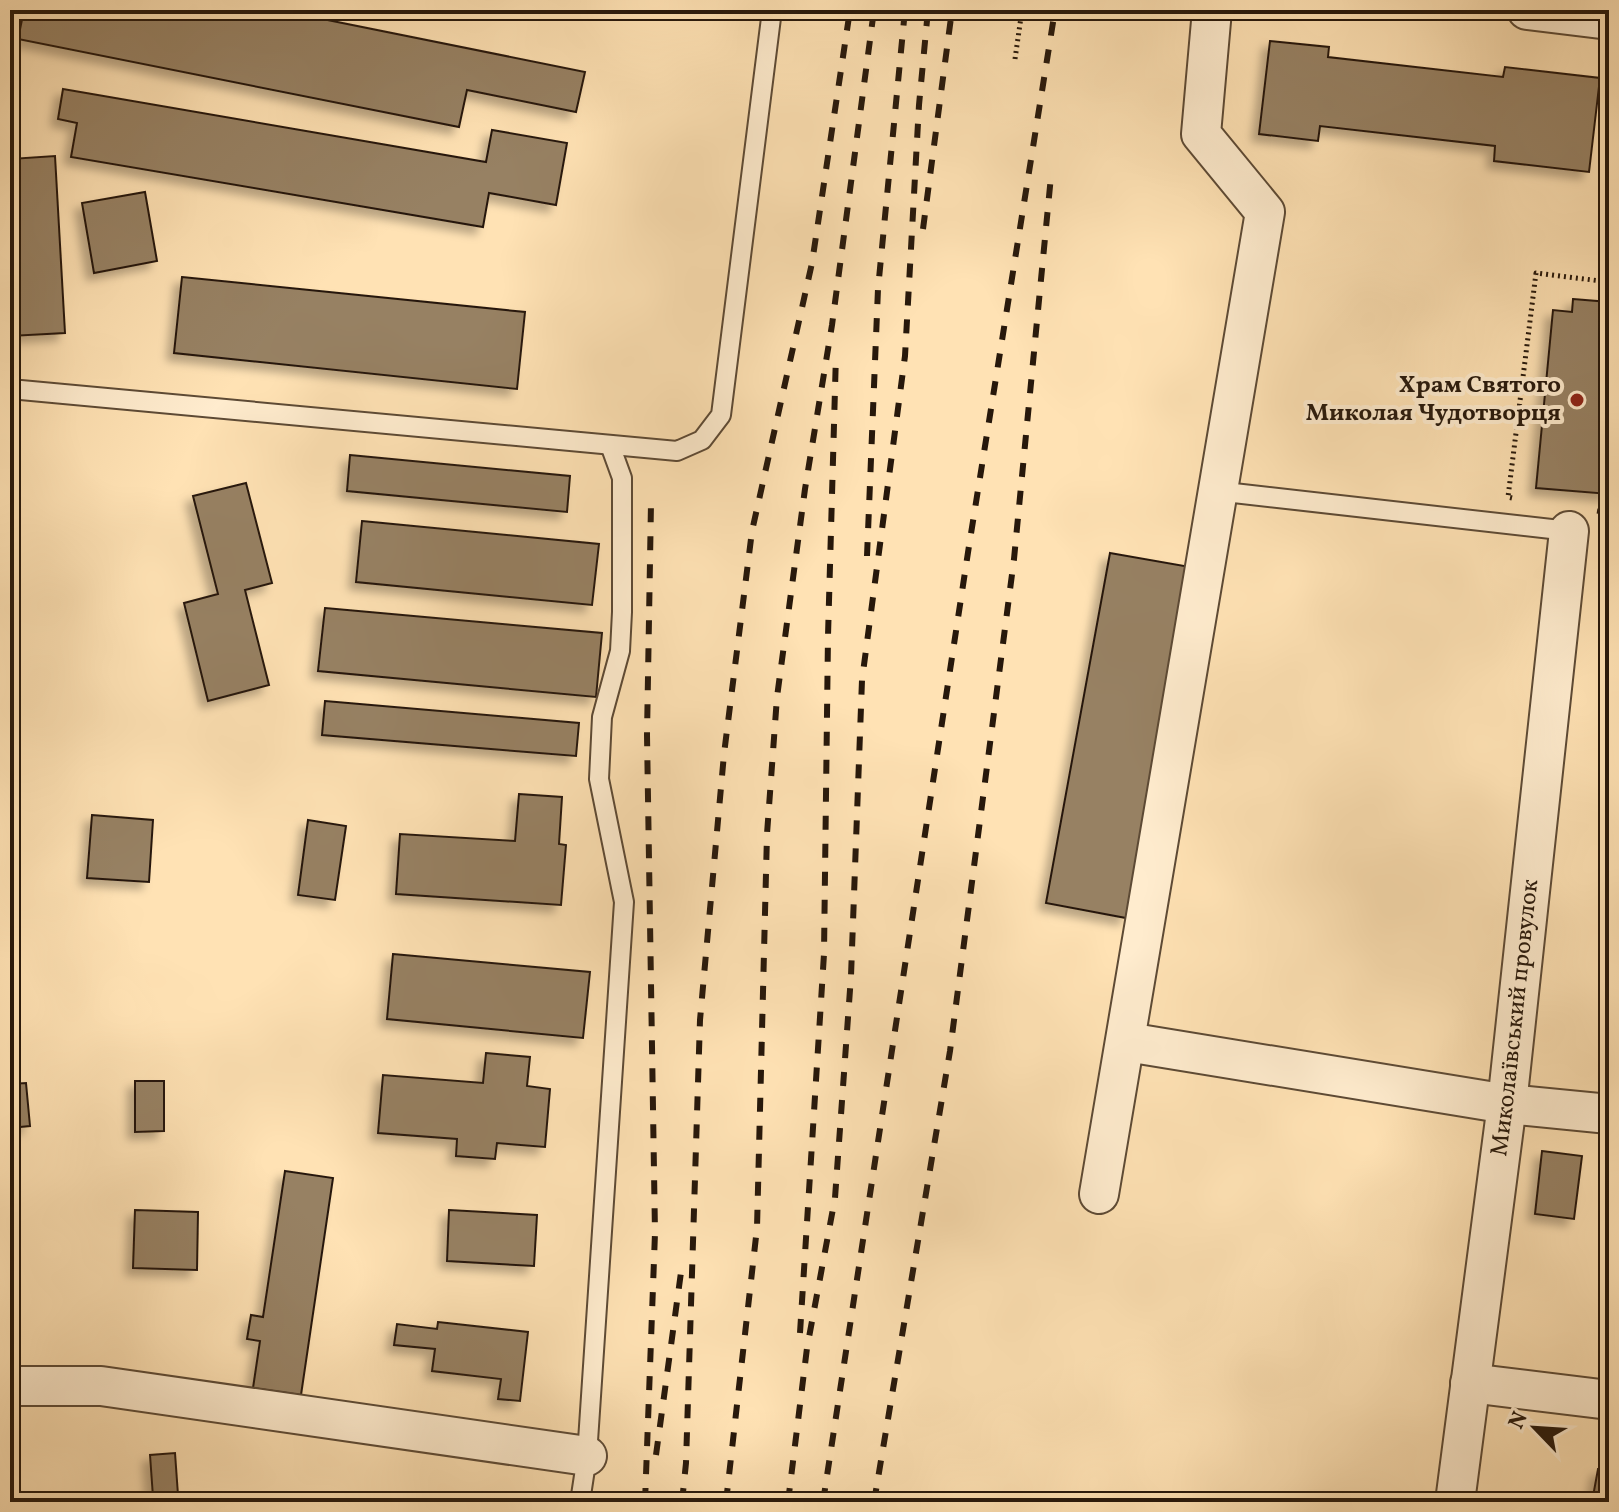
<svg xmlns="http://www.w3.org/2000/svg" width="1619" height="1512" font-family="Vollkorn,serif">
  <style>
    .building { fill: #978163; stroke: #27180b; stroke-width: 2; filter: url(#shadow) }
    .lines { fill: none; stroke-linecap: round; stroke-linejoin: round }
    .lane-casing { stroke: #5d4a35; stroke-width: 22 }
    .street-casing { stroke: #5d4a35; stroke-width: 42 }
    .path { stroke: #27180b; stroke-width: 5; stroke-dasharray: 2 4; stroke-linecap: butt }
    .lane { stroke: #ffecce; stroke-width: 18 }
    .street { stroke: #ffecce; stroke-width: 38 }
    .rail { stroke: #27180b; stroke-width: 6; stroke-dasharray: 14 14; stroke-linecap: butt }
    .poi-dot { fill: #8f2418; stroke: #ffecce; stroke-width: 3 }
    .labels { text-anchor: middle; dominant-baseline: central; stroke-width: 8; stroke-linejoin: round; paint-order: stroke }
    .poi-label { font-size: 24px; font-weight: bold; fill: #27180b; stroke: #ffecce; text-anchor: end }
    .street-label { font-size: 24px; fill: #27180b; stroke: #ffecce }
  </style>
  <defs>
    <filter id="shadow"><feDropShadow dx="-7" dy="7" stdDeviation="4" flood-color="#0004"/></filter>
  </defs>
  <rect width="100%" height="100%" fill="#ffe2b4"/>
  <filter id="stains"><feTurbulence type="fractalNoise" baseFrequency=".0025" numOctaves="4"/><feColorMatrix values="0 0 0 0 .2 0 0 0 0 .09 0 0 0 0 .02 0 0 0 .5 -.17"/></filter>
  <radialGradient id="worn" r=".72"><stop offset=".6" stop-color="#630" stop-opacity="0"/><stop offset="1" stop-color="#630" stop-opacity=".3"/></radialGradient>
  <g class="building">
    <polygon points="24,10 278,10 585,72 576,112 467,90 459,127 18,39"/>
    <polygon points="1270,41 1329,47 1328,57 1503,77 1505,67 1600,78 1589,172 1494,161 1495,146 1320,126 1318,141 1259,134"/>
    <polygon points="63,89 486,162 492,130 567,143 556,205 489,193 483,227 71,157 77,123 58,119"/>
    <polygon points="10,150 11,159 55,156 65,333 10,336"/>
    <polygon points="145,192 157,261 94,273 82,203"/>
    <polygon points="182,277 525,312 517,389 174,353"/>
    <polygon points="1573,299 1609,302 1609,494 1536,488 1553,310 1572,312"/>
    <polygon points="350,455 570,476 567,512 347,491"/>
    <polygon points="246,483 272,583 245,590 269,685 208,701 184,603 218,594 193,496"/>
    <polygon points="362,521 599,544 592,605 356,582"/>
    <polygon points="1110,553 1190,567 1126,918 1046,903"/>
    <polygon points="325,608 602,633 596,697 318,671"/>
    <polygon points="325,701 579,723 576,756 322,735"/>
    <polygon points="519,794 562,797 559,844 566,845 561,905 396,894 400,834 515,841"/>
    <polygon points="92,815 153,820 149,882 87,878"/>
    <polygon points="308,820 346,826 335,900 298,895"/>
    <polygon points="393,954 590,972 583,1038 387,1019"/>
    <polygon points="486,1053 530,1057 527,1086 550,1089 545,1147 497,1143 495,1159 456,1156 457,1139 378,1133 383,1075 483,1083"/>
    <polygon points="135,1081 164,1081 164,1131 135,1132"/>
    <polygon points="26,1083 30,1126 10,1128 10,1084"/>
    <polygon points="1542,1151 1582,1156 1574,1219 1535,1214"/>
    <polygon points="285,1171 333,1178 301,1395 253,1388 260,1341 247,1339 251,1315 263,1317"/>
    <polygon points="135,1210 198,1212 197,1270 133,1268"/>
    <polygon points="449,1210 537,1215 534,1266 447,1261"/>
    <polygon points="438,1322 528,1332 520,1401 498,1399 501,1379 432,1371 435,1349 394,1345 397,1324 437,1329"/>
    <polygon points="175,1453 178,1495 153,1497 150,1455"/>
    <polygon points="1598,1469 1609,1470 1609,1502 1592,1502"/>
    <polygon points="150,1492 151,1502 122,1502 121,1495"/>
    <polygon points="1319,1492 1388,1496 1388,1502 1318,1502"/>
  </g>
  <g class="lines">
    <defs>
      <g id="lane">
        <polyline points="10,389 677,451 702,440 721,415 772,10"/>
        <polyline points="1216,491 1569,531"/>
        <polyline points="580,1502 587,1456 624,902 599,779 602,717 620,651 622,612 622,478 610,445"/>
      </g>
      <g id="street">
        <polyline points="1527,10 1609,20"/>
        <polyline points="1127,1042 1507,1104 1609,1114"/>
        <polyline points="1099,1194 1265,212 1201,134 1212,10"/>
        <polyline points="1470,1383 1609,1400"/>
        <polyline points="10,1386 101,1386 587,1456"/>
        <path id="s1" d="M1455 1502 1507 1104 1569 531"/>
      </g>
    </defs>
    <use href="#lane" class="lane-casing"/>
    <use href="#street" class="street-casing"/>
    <g class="path">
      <polyline points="1015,59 1022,10"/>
      <polyline points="1512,498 1508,497 1536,273 1609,282"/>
      <polyline points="1597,511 1609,513"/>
    </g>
    <use href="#lane" class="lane"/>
    <use href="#street" class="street"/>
    <g class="rail">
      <polyline points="923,229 952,10"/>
      <polyline points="867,556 878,289 905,10"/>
      <polyline points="800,1333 824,954 828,636 836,354"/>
      <polyline points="656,1455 682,1265"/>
      <polyline points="645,1502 655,1233 647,735 651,503"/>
      <polyline points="682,1502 686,1463 700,1020 724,754 752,531 812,263 850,10"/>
      <polyline points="726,1502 757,1228 767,834 777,697 805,489 832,325 874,10"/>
      <polyline points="788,1502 807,1348 835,1198 851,976 862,680 905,356 919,105 928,10"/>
      <polyline points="823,1502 969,546 1055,10"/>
      <polyline points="874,1502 950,1051 1014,559 1051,176"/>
    </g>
  </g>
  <circle class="poi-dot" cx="1577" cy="400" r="8"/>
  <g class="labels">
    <g class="poi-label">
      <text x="1561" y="386">Храм Святого<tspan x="1561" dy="28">Миколая Чудотворця</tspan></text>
    </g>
    <g class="street-label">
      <text stroke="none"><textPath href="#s1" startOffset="488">Миколаївський провулок</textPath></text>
    </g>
  </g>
  <rect width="1619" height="1512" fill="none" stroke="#ffe2b4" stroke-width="40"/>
  <rect x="12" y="12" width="1595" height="1488" fill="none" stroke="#27180b" stroke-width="4"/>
  <rect x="20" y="20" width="1579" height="1472" fill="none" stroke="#27180b" stroke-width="2"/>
  <g transform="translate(1535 1428) rotate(295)" stroke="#ffecce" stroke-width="6" paint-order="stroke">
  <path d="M0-6L14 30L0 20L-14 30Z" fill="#27180b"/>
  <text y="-12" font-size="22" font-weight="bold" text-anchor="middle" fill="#27180b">N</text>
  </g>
  <rect width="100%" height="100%" filter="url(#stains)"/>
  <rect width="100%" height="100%" fill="url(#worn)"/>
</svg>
